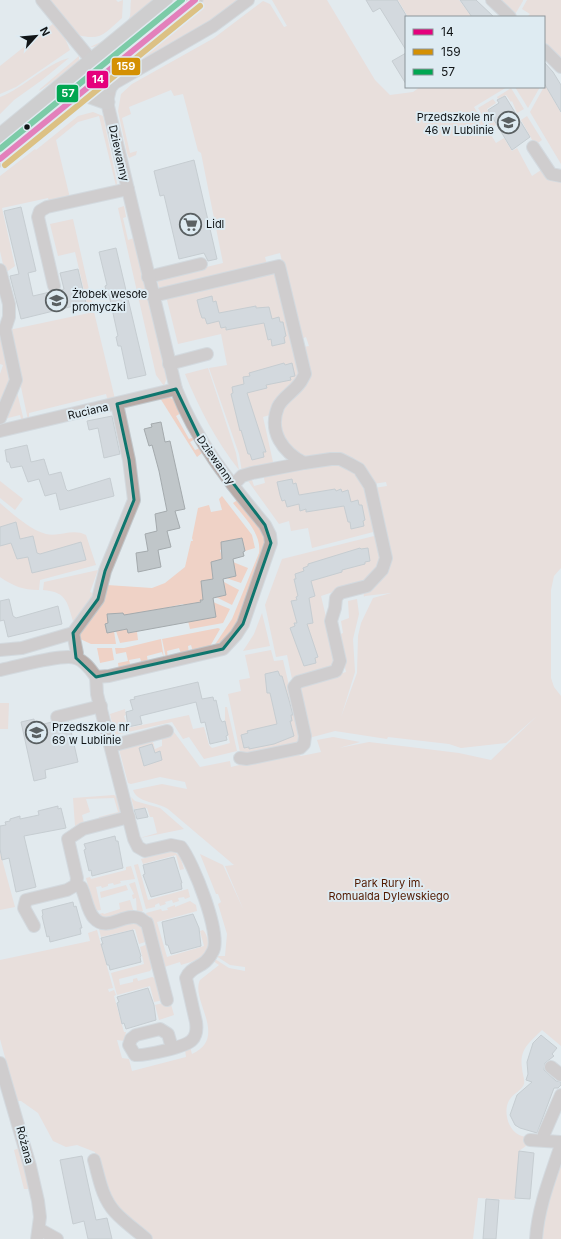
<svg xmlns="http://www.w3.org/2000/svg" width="561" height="1239" font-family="Inter,sans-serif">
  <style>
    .green { fill: #efd2c6 }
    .building { fill: #c0c6c9; stroke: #a4aaad }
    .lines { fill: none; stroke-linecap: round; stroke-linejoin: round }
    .minor-casing { stroke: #c1c7cb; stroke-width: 14 }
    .major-casing { stroke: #c1c7cb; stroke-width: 17 }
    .minor { stroke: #b8aba7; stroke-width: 12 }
    .major { stroke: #b6aea8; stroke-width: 15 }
    .bus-1-casing { stroke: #deebf2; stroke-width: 9 }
    .bus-2-casing { stroke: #deebf2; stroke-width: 9 }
    .bus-3-casing { stroke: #deebf2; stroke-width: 9 }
    .bus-1 { stroke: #e5007d; stroke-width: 6 }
    .bus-2 { stroke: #d49003; stroke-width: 6 }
    .bus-3 { stroke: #00a651; stroke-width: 6 }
    .marked { fill: none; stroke: #0f766e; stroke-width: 3; stroke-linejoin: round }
    .bus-dot { fill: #111517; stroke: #deebf2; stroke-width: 1.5 }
    .labels { text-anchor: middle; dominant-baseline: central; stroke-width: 4; stroke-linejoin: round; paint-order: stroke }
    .poi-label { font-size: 11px; fill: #111517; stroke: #deebf2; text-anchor: start }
    .street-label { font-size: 11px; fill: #111517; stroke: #deebf2 }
    .park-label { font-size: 11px; fill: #521a00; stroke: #deebf2 }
    .line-badge { stroke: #deebf2; stroke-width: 1.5 }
    .badge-label { font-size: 11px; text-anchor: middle; font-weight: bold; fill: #fff }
  </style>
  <rect width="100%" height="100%" fill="#e2eaee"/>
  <g class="green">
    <path d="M47 0H116L118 2 123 0 122 18C105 33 102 41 78 35Z"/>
    <path d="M131 0H156L99 46 90 47C102 42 126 29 130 16 131 11 130 5 131 0Z"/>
    <polygon points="174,0 185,0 0,152 0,143"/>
    <polygon points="203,0 240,0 222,15 105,82"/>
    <path d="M272 0H327L375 80 390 95 413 92 420 87H507L474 107 496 143 504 138 512 151 517 148 532 176 541 170 561 179V568L554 576 551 590V678L554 687 561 696V1046L542 1030C530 1042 519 1049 522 1068 522 1073 525 1079 524 1084 521 1091 514 1093 510 1099 503 1109 507 1126 516 1133 520 1136 525 1137 530 1137V1143L519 1151 515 1200 478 1198 473 1239H146L122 1219 94 1160 95 1152 77 1145 66 1147 53 1141 38 1113 21 1101H17L0 1039V960L90 941 88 933 97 930 113 988 108 989 109 992 114 990 116 995 114 996 124 1032H126L124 1041 117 1040 122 1058 129 1059 132 1071 186 1057 185 1049 190 1047 192 1054C229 1037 190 1000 200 980L219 965 213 961 215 959 229 968 245 971V967L230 965 216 956H225L227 934 218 904 221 902 218 894H216L200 854 223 865 244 911 225 866 234 865 168 809C158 802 137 803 133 790L162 784 187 789 185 782 160 777 131 784 128 783 119 749 149 739 153 742 155 749 162 746V739L166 734 174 732 200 767 230 761 231 767 294 752 301 756 321 752 317 740 333 737 360 742 339 748 369 742 459 753 491 760 537 716 506 743 461 748 449 744 388 737 387 739 335 731 309 738 300 686 346 672 338 635 343 633 341 621 349 618 348 601 357 599 359 614 353 639 355 672 341 717 357 673 358 636 361 623 373 598 391 593 365 596 364 597 363 591 386 570 374 488 387 486 386 482 373 484 350 460V457L334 453 305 456 292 449 283 438 278 423 281 408 302 387 303 347 309 346 306 337 301 339 280 253 265 257 267 265 160 291 157 279 223 263 201 153 198 151 183 94 174 96 171 90 129 107 131 114 122 118 130 153 137 151 136 155 129 158 127 153 118 111 121 94 132 84 214 38 263 1 270 4 284 27 287 26Z"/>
    <polygon points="398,0 459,0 472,17 408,17"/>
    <polygon points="495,0 523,0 523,1 514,16"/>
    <polygon points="527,0 561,0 561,62 544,45 544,17 527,17 530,14 522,9"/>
    <polygon points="54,23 64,36 70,50 16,87 0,94 0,66"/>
    <polygon points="79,56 79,63 39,91 40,89"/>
    <path d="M69 58 42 80 14 100 0 114V97C24 88 47 63 69 58Z"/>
    <polygon points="545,85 561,113 561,164 530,112"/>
    <polygon points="515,87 540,87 528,108"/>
    <polygon points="511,88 524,109 517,113 512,101 511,102 506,95 498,99 497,97"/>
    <polygon points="493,99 496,103 487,109 496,125 490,128 478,108"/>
    <polygon points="93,112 103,116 117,183 116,186 99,116 78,122 56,140 70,198 49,201 48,198 2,208 15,266 5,273 0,251 0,176 35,149 36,150 78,116"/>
    <polygon points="527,116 542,140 535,145 521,120"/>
    <polygon points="124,206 126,217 123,218 128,240 134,238 167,377 164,386 156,375 118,208"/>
    <polygon points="73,219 92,303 87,303 75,252 58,256 50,224"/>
    <polygon points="270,271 277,275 302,371 273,414 263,417 273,462 269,467 242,472 239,454 209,368 227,365 221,334 178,344 166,296"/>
    <polygon points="94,312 115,399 108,401 106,394 29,413 29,420 28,420 9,330"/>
    <polygon points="0,323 11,381 0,408 0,374 3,365 0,364"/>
    <path d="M208 368 236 453 239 470C216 441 199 408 185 374Z"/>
    <polygon points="16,388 24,421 22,422 20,415 4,419 4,425 0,426"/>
    <path d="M167 397C177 399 178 404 181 413L176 416 189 439 194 437 195 439 190 442 195 450 200 448 202 453 197 457 160 398Z"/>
    <polygon points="339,464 362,477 377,531 312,548 308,528 291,531 289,521 279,524 246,478 251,477 254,486 265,483 263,474"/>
    <polygon points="0,481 23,499 15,510 0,498"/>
    <polygon points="222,496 252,535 255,548 245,551 242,538 221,542 223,549 220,550 223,561 211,562 213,580 202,581 203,600 200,600 201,602 184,605 183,604 124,617 123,613 107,614 108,623 105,624 107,633 114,631 116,644 91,644 78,638 78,634 107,585 152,588 165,583 185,567 191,541 193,541 192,538 198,508 209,505 211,512 222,510 219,499"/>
    <path d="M239 499 264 533 266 545C256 574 243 632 214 646L232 619 259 553C262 534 244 517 233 503Z"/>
    <path d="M0 503C13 514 30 530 46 534 60 537 73 528 86 535L96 565 40 580 39 590C23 590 13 586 0 577Z"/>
    <polygon points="378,535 384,560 372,579 321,596 337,663 333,667 292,679 287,655 276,657 265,605 282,559"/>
    <polygon points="233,562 248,568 241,583 226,578 236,576"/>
    <path d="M98 570 90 592 95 594 74 624C67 603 68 592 43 590L44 582Z"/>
    <polygon points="224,582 239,590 232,605 216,597 226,595"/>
    <polygon points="213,602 230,609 223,623 190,629 188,621 216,617"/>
    <polygon points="262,613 270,646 243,651 254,634"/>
    <polygon points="218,628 220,629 209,648 193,652 191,645 188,646 189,653 181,654 179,648 167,651 168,658 166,658 162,639"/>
    <polygon points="127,629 128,633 137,632 138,640 120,643 116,631"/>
    <polygon points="161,639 164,659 162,652 147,656 148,663 142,664 140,658 129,660 131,667 119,670 118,663 128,661 126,652 116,654 115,648 124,648"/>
    <polygon points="97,648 112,648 114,660 100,663"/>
    <polygon points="271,650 274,661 283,660 301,736 300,742 248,756 240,752 228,694 241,691 239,680 250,678 245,655"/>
    <polygon points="0,703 9,703 8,729 0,729"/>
    <polygon points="225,707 227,707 237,751 204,759 189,737 183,739 172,722 115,735 110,714 125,709 126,715 124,716 128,728 189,715 193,729 204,727 209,745 212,748 230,743 225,723"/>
    <polygon points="114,795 117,797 120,812 99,819 99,817 118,812 114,798 86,799 90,812 82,815 84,823 75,826 73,798"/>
    <polygon points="131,797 135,801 160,808 184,829 140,838 157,833 153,817 150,817 147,808 134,809"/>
    <polygon points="173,851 180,856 184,869 180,870 176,855 143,864 141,859"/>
    <polygon points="0,852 15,907 0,910"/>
    <polygon points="138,864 148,900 188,889 190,897 185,899 184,897 178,898 179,901 173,903 172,900 165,902 166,904 160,906 159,903 155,905 155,907 146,909 134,865"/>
    <polygon points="131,866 135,879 120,881 121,883 114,885 113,883 108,884 108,886 102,888 101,886 96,887 101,910 94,911 88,893 90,893 86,878 90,877 91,879 126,870 126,867"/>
    <polygon points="135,882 143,911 137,913 136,898 133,899 132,895 134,894 129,884"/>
    <polygon points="126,885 128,890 101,898 100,892"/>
    <polygon points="130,900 134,913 106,921 95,915 103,913 104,914 120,909 119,903"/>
    <path d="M190 901 196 905 197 911 157 922 167 957 204 946 200 931 203 930C210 938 210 952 200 958 195 961 187 963 181 965L180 962 161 968 150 916H147L146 913 161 909 162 911 168 910 167 908 175 905V907Z"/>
    <polygon points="131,921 141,925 148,941 139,944 135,929 101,937 99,929"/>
    <polygon points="148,944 154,965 150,971 119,979 120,985 133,982 133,979 137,978 138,981 152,977 158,979 164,1000 154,1002 150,986 117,995 111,973 144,964 140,947"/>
    <polygon points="170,1001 174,1015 159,1020 155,1005"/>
    <polygon points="20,1148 30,1189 24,1189 14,1150"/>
    <polygon points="561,1159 561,1239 543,1239 544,1215"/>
  </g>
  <g class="building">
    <polygon points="366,0 397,0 406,15 406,50 380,8 373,12"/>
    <polygon points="460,0 476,0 494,17 472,17"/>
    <polygon points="406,53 406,84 392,61"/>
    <polygon points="544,62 553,72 561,85 561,112 544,83"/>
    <polygon points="505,96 530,137 512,150 488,110 499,103 497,100"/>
    <polygon points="194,160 217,259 208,261 204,253 179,259 164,195 160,196 154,171"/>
    <polygon points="21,207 36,271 28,273 33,296 50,292 56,293 64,289 60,273 78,269 86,303 21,319 10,276 19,274 4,211"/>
    <polygon points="116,248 146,375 128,379 121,346 118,346 116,337 118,336 109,295 107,296 105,286 107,285 99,252"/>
    <polygon points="212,296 213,302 216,301 219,313 256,306 256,308 269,307 272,319 279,317 280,322 283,322 286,336 284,337 285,343 272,346 271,339 268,340 264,323 226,330 226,327 221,328 219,321 207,324 205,318 202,318 200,312 197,300"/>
    <polygon points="284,363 285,365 292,363 295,376 290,377 291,380 266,385 267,388 247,393 266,452 263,452 264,457 252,460 250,454 248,454 241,430 240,431 231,394 233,393 232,387 244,384 243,377 250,376 249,373"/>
    <polygon points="112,416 120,454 104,458 98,428 89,430 87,421"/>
    <polygon points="161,422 165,442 170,441 185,509 175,511 180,528 167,531 171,547 158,550 161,567 138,572 136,553 148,551 145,534 157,531 155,514 167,511 159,471 152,445 149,446 144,429 152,427 151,424"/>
    <polygon points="27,445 31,462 44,459 49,475 61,472 66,489 68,491 110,478 114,496 60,510 56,493 45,496 39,479 28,482 22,466 11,468 9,462 7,462 5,450"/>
    <polygon points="292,479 293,484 296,483 299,495 335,489 336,491 341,489 342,492 348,490 351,502 358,500 359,505 362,505 365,520 363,521 364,526 351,529 350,522 348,522 344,506 306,512 306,509 300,511 299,504 287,507 285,500 282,501 280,495 277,482"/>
    <polygon points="16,522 20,539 33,536 37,553 40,554 81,542 86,560 32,573 28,557 17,559 11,543 0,546 0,527"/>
    <polygon points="242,538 245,551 243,552 244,556 233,559 236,576 223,579 226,595 213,598 216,617 128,633 127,629 107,633 105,624 108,623 107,614 123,613 124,615 201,602 200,600 203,600 201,581 213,579 211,562 222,559 221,542"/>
    <polygon points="360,548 361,549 368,548 370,561 365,562 365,564 342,570 342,572 311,581 315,596 309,598 313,623 307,624 318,657 315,658 316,663 304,666 290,628 295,626 294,623 297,623 291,601 297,600 296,597 298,596 294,579 296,579 295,574 304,571 303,568 308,566 308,564"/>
    <polygon points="9,599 13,616 16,618 58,606 62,624 8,637 4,620 0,621 0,601"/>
    <polygon points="278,671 280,676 282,676 289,700 293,715 291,715 292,721 290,721 294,736 274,744 249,749 249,747 244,748 241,735 248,733 247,731 277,724 270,693 267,693 265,674"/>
    <polygon points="198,682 202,699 213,697 214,701 216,700 220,718 222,722 225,721 228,735 226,736 227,740 210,744 205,722 201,723 196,702 140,716 142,724 128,727 126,712 133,710 130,700 135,699 134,697"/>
    <polygon points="34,719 35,726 52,722 58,724 69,722 78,762 45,770 46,778 34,781 21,722"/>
    <polygon points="152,744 155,753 160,751 162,760 144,766 139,748"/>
    <polygon points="58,806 58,809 61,808 66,828 24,836 36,887 16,892 9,858 2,860 0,849 0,826 6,825 5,822 10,821 10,819 20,816 20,819 39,815 38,811"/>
    <polygon points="145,808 148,817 137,819 134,810"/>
    <polygon points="115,836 116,841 118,841 123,868 92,876 91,870 89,871 84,850 86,849 84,844"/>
    <polygon points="174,857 182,883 181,883 182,889 151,897 143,875 145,874 143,865"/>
    <polygon points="73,902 74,907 76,906 82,928 80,928 81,934 50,942 49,936 47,937 42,916 43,915 42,910"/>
    <polygon points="193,914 199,928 201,946 171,954 168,945 166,945 162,922"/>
    <polygon points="133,930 141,956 140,957 141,962 110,970 109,965 107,965 101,944 103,944 101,938"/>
    <polygon points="148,988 154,1005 156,1020 126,1029 124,1023 122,1024 117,1003 119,1002 117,997"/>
    <polygon points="541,1035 557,1048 552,1054 554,1056 545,1063 544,1070 556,1081 561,1082 561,1085 558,1088 554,1088 537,1133 520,1128 515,1125 510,1115 517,1095 532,1082 526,1080 528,1074 527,1062 533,1043"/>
    <polygon points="519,1151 534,1153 530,1199 515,1198"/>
    <polygon points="82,1156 96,1220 107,1218 112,1239 88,1239 84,1221 73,1224 60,1160"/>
    <polygon points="486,1199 499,1200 496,1239 483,1239"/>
  </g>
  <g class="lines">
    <defs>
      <g id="minor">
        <polyline points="42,0 92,61"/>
        <polyline points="492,0 510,17"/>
        <polyline points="544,50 561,67"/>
        <polyline points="533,147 551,174 561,176"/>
        <polyline points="0,270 9,304 9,317 5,329 16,380 0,418"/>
        <polyline points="148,277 201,264"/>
        <polyline points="54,286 38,217 40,211 47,207 128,189"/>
        <path d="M153 296 279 266 305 374C303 377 302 381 299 384 293 392 282 398 278 407 268 432 283 452 304 463"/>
        <polyline points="169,364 207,354"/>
        <polyline points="0,431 176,389"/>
        <polyline points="233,485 242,476 252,473 304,463 331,459 340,459 350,464 359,469 370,486 386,558 382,570 367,586 340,593 336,598 335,608 331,621 340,661 336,671 298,682 294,687 305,736 304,744 300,748 247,759 240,758"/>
        <polyline points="73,633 77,653 76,658"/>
        <polyline points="0,650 22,648 73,633 98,599 105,571 134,500 129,460 117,404"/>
        <path d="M0 670C17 667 62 653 76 658 85 661 91 670 96 677"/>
        <path d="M96 677 109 676 223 649 236 635 243 624 271 543 270 535 265 525C230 483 196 441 176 389L107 102 111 85 213 26 248 0"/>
        <path d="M96 677 97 694 134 839 138 847 145 851 171 845 181 847C193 862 222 935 213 951 205 969 191 965 186 978L196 1022C197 1029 197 1035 192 1040 186 1047 144 1056 135 1055L129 1045 131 1039 136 1035 160 1029 168 1034 172 1048"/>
        <polyline points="57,717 101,706"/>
        <polyline points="111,746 167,731"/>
        <path d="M76 885 81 887C86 896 87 911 94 918 107 933 125 912 139 918 142 919 144 922 147 923L167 1000"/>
        <polyline points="34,926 24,908 26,900 67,890 76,885 77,878 68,839 83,829 129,817"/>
        <polyline points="0,1063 30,1166 38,1201 40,1217 37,1239"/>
        <polyline points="551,1067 561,1075"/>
        <polyline points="544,1134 561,1095"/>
        <polyline points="530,1140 561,1142"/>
        <path d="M94 1160C99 1178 102 1198 115 1212 124 1222 136 1230 146 1239"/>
        <polyline points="39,1229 57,1239"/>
        <path d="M536 1239C538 1207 551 1175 561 1145"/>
      </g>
      <g id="major">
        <polyline points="84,92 111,85"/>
        <polyline points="82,93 107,102"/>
        <polyline points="0,136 165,0"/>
        <polyline points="0,159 195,0"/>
      </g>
    </defs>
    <use href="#minor" class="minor-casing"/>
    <use href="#major" class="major-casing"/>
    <use href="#minor" class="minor"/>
    <use href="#major" class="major"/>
    <defs>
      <polyline id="bus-1" points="0,159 195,0"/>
      <polyline id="bus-2" points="5,165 200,6"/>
      <polyline id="bus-3" points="0,149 182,0"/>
    </defs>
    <use href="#bus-1" class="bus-1-casing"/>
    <use href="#bus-2" class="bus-2-casing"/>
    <use href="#bus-3" class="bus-3-casing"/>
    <use href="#bus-1" class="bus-1"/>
    <use href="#bus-2" class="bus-2"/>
    <use href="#bus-3" class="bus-3"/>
  </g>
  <path d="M0 0H561V1239H0ZM176 389 201 441 265 525 271 543 243 624 223 649 96 677 76 658 73 633 98 599 105 571 134 500 129 460 117 404Z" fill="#e2eaee" fill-opacity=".55" fill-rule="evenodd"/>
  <path class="marked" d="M176 389 201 441 265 525 271 543 243 624 223 649 96 677 76 658 73 633 98 599 105 571 134 500 129 460 117 404Z"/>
  <defs>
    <symbol id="school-ring" viewBox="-11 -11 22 22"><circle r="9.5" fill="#deebf2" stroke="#5a6062" stroke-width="1.5"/><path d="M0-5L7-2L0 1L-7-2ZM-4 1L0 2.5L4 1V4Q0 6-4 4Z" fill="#5a6062"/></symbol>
    <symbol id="supermarket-ring" viewBox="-11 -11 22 22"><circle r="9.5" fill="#deebf2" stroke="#5a6062" stroke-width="1.5"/><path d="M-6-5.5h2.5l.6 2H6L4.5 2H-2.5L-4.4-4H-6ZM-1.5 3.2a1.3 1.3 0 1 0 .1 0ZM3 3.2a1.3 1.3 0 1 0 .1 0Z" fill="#5a6062"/></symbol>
  </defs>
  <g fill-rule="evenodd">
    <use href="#school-ring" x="496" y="110" width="25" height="25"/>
    <use href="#supermarket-ring" x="178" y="212" width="25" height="25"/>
    <use href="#school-ring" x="44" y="288" width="25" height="25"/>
    <use href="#school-ring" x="24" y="720" width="25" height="25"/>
  </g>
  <circle class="bus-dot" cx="27" cy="127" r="3.5"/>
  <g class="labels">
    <g class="poi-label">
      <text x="494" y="117" text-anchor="end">Przedszkole nr<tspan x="494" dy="13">46 w Lublinie</tspan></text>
      <text x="206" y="224">Lidl</text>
      <text x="72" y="294">Żłobek wesołe<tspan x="72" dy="13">promyczki</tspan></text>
      <text x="52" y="727">Przedszkole nr<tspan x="52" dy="13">69 w Lublinie</tspan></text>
    </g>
    <g class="street-label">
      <text transform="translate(119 153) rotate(77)">Dziewanny</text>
      <text transform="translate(88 411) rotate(-13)">Ruciana</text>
      <text transform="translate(216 460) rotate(55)">Dziewanny</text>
      <text transform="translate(25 1145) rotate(75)">Różana</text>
    </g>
    <g class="park-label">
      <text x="389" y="883">Park Rury im.<tspan x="389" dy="13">Romualda Dylewskiego</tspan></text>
    </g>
  </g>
  <g class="line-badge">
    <rect x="111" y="57" width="30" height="19" rx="4" fill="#d49003"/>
    <rect x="86" y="70" width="23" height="19" rx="4" fill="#e5007d"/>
    <rect x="56" y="84" width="23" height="19" rx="4" fill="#00a651"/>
  </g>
  <g class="badge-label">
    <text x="126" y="70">159</text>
    <text x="98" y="83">14</text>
    <text x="68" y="97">57</text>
  </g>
  <rect x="405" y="16" width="140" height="72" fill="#deebf2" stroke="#8c959a"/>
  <rect x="413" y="29" width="20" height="6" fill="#e5007d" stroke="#8c959a"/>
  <text x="441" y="36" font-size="12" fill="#111517">14</text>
  <rect x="413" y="49" width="20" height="6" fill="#d49003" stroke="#8c959a"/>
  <text x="441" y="56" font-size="12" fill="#111517">159</text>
  <rect x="413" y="69" width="20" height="6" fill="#00a651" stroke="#8c959a"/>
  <text x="441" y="76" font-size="12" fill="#111517">57</text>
  <g transform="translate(36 36) rotate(63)" stroke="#deebf2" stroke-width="3" paint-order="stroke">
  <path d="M0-3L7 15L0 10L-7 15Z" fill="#111517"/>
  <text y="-6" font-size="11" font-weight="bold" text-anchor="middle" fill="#111517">N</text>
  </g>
</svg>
